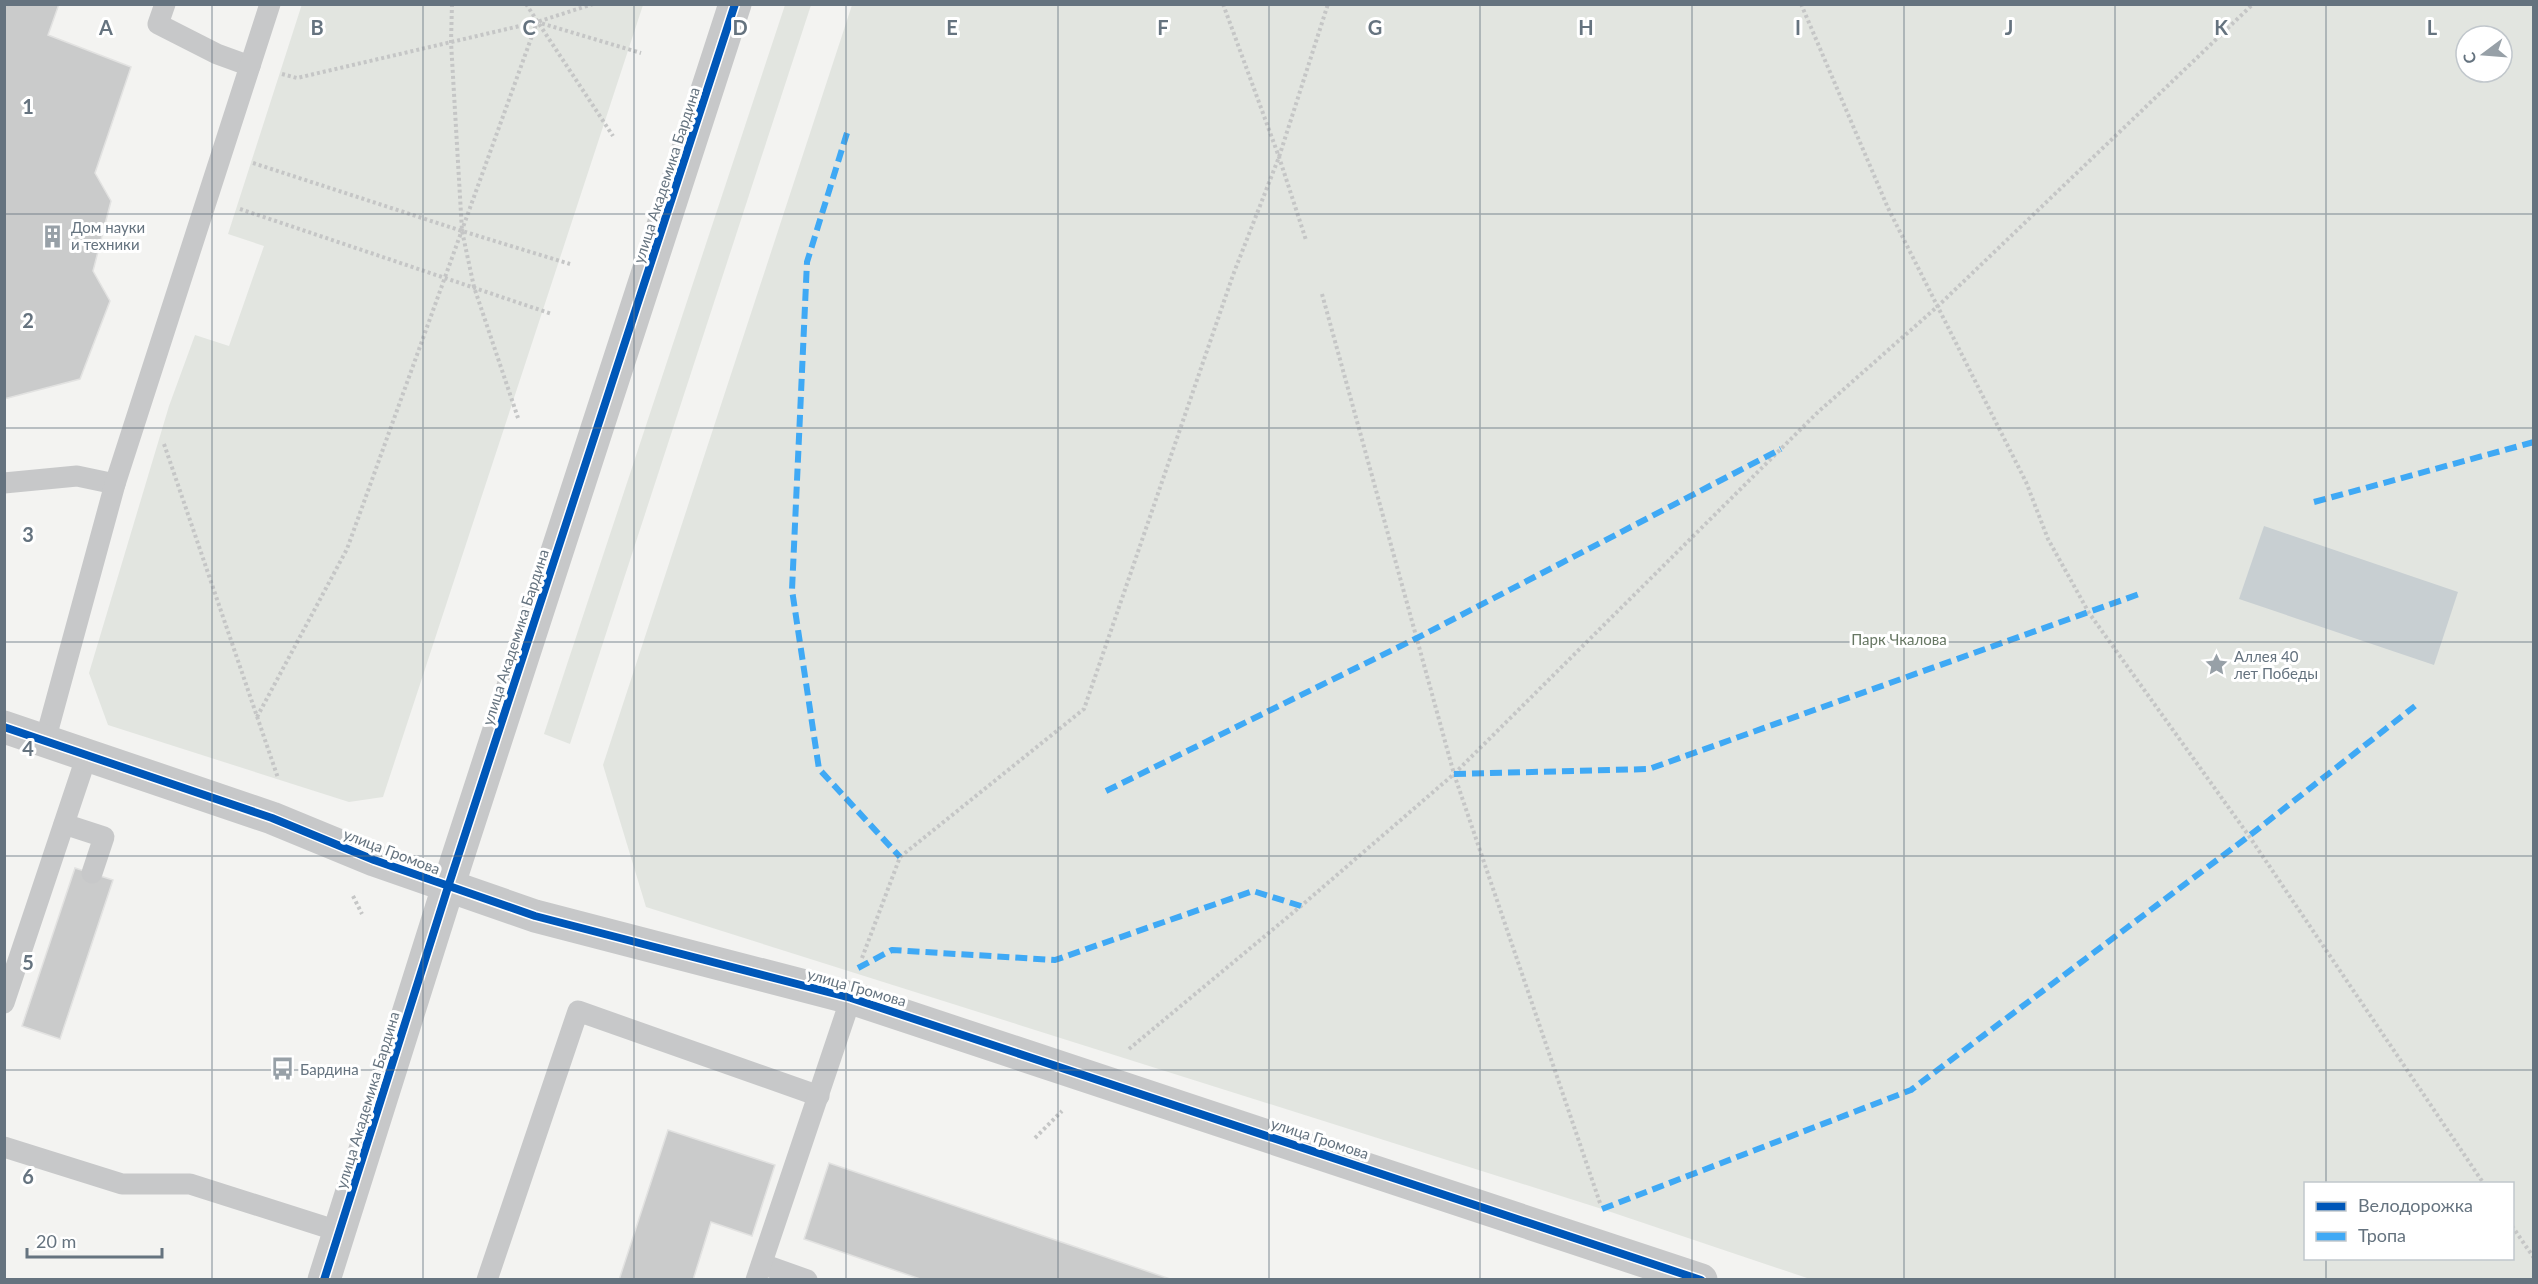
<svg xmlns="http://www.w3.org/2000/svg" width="2538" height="1284" font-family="Lato,sans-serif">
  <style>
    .green { fill: #e2e5e0; fill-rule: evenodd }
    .water { fill: #c8cfd2 }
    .building { fill: #cacbcb; stroke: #e2e2e1; stroke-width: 1.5 }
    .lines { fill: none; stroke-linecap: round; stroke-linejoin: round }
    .path { stroke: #c5c6c6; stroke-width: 4; stroke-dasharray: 3 3; stroke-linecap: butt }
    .service { stroke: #c7c8c9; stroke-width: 21 }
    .minor { stroke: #c7c8c9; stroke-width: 33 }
    .tertiary { stroke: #c7c8c9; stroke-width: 33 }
    .quiet { stroke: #3fa9f5; stroke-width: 6; stroke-dasharray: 12 6; stroke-linecap: butt }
    .cycleway-casing { stroke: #fff; stroke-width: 11 }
    .cycleway { stroke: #0057b8; stroke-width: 8 }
    .grid { fill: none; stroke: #65737f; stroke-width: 1.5; stroke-opacity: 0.55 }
    .labels { text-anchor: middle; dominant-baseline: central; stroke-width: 6; stroke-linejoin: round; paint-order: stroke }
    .street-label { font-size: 15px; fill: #65737f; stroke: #fff }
    .poi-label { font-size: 15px; fill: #65737f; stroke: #fff; text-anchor: start }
    .park-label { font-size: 15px; fill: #677763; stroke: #fff }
    .grid-label { font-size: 20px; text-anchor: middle; font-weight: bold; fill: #65737f; stroke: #fff; stroke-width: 6; stroke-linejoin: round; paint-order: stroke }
  </style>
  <rect width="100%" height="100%" fill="#f3f3f1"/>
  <g class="green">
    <polygon points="302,4 643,5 383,797 349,802 108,725 89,673 169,406 195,335 229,346 264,246 228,234"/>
    <polygon points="785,5 811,5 570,744 544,734"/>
    <path d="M852 5H2533V1279H1810L1602 1209 646 907 603 765ZM2466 36H2502V72H2466ZM2306 1184H2512V1258H2306Z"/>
  </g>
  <polygon class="water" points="2264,526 2458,592 2434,665 2239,599"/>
  <g class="building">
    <polygon points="4,4 59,4 48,35 131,67 95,173 111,201 93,271 110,301 80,379 4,399"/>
    <polygon points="75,868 113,880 60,1039 22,1026"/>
    <polygon points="668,1130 775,1165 752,1236 711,1222 693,1280 619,1280"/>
    <polygon points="829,1163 1173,1280 923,1280 804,1239"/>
  </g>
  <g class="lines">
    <g class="path">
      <polyline points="452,4 451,42 462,231 474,287 518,418"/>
      <polyline points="526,4 613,136"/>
      <polyline points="1223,4 1279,157 1306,240"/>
      <polyline points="1801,4 1888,208 2026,482 2048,539 2089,613 2249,836 2484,1184"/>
      <polyline points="282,74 297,78 537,22 593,4"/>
      <polyline points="253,163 462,231 570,264"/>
      <polyline points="240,209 552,314"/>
      <polyline points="1322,294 1454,774 1600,1203"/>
      <polyline points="164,444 278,778"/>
      <polyline points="257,717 347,549 537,22 641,53"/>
      <polyline points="353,896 362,914"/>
      <polyline points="862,958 900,857 1084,709 1233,275 1279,157 1328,4"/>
      <polyline points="1129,1049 1301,906 1454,774 1818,412 1938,306 2253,4"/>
      <polyline points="1035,1138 1062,1111"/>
      <polyline points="2512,1226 2534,1258"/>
    </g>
    <g class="service">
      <polyline points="165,4 158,24 217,54 250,66"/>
      <polyline points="4,483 77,476 115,484"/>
      <polyline points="45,741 115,484 270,4"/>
      <polyline points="64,824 104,837 92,873"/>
      <polyline points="4,1003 87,755"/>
      <polyline points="4,1147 122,1184 190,1184 341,1232"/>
      <polyline points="762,1264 807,1280"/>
      <polyline points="487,1280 578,1011 819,1096"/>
      <polyline points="756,1280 851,998"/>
    </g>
    <polyline class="minor" points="4,727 272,818 374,860 535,916 851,998 1701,1280"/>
    <polyline class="tertiary" points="324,1280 448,887 735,4"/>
    <g class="quiet">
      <polyline points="847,133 807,262 792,590 819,769 900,857"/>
      <polyline points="2314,502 2534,442"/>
      <polyline points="1454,774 1649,769 2142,593"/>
      <polyline points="1106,791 1417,638 1781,449"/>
      <polyline points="858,968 892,950 1055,960 1253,891 1301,906"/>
      <polyline points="1602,1209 1911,1090 2249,836 2415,706"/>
    </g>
    <defs>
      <g id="cycleway">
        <polyline points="4,727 272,818 374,860 535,916 851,998 1701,1280"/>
        <polyline points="324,1280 448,887 735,4"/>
      </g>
    </defs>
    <use href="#cycleway" class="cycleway-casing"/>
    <use href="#cycleway" class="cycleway"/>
  </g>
  <path class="grid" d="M212 4V1280M423 4V1280M634 4V1280M846 4V1280M1058 4V1280M1269 4V1280M1480 4V1280M1692 4V1280M1904 4V1280M2115 4V1280M2326 4V1184M4 214H2534M4 428H2534M4 642H2534M4 856H2534M4 1070H2534M2326 1258V1280"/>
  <defs>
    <symbol id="building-bare" viewBox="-9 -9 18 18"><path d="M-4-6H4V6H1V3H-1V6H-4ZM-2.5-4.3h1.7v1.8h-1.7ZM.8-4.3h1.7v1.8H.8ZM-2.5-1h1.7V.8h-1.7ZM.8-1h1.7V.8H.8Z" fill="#97a0a7" stroke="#fff" stroke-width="2.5" paint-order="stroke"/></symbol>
    <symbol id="sight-bare" viewBox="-9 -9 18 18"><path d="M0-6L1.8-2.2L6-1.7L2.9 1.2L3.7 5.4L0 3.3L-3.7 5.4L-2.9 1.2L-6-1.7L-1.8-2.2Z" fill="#97a0a7" stroke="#fff" stroke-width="2.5" paint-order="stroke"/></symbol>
    <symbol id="bus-bare" viewBox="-9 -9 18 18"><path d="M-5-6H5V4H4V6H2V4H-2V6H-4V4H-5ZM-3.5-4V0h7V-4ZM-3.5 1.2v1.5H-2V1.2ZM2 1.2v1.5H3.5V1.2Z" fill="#97a0a7" stroke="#fff" stroke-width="2.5" paint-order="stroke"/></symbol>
  </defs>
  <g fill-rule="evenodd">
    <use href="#building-bare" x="36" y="220" width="33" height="33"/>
    <use href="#sight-bare" x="2200" y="648" width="33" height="33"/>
    <use href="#bus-bare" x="266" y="1052" width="33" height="33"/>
  </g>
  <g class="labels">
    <g class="street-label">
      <text transform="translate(666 175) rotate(-72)">улица Академика Бардина</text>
      <text transform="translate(515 637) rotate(-72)">улица Академика Бардина</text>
      <text transform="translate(392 851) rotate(21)">улица Громова</text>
      <text transform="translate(857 987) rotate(16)">улица Громова</text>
      <text transform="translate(367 1100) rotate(-73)">улица Академика Бардина</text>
      <text transform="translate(1320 1138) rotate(18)">улица Громова</text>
    </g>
    <g class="poi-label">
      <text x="71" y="227">Дом науки<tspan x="71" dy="17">и техники</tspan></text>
      <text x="2234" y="656">Аллея 40<tspan x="2234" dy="17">лет Победы</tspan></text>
      <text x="300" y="1069">Бардина</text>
    </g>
    <g class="park-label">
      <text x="1899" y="639">Парк Чкалова</text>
    </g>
  </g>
  <g class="grid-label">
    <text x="106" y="35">A</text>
    <text x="317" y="35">B</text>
    <text x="529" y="35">C</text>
    <text x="740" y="35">D</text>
    <text x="952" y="35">E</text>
    <text x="1163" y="35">F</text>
    <text x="1375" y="35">G</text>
    <text x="1586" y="35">H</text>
    <text x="1798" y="35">I</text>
    <text x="2009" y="35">J</text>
    <text x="2221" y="35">K</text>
    <text x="2432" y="35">L</text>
    <text x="28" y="114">1</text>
    <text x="28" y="328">2</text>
    <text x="28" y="542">3</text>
    <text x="28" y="756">4</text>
    <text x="28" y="970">5</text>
    <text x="28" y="1184">6</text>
  </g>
  <rect width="2538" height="1284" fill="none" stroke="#65737f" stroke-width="12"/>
  <rect x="2304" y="1182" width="210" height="78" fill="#ffffff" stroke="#c1c7cc" stroke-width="1.5"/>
  <rect x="2316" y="1202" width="30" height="9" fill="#0057b8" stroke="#c1c7cc" stroke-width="1.5"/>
  <text x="2358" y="1212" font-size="18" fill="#65737f">Велодорожка</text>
  <rect x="2316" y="1232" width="30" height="9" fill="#3fa9f5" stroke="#c1c7cc" stroke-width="1.5"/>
  <text x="2358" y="1242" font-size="18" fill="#65737f">Тропа</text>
  <g transform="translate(2484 54) rotate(254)"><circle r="28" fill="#ffffff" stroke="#c1c7cc" stroke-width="1.5"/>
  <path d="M0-4.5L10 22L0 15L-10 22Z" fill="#97a0a7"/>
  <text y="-9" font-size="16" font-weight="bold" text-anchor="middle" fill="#65737f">С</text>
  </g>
  <path d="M27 1248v9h135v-9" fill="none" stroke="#65737f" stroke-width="3"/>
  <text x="36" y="1248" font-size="18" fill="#65737f" stroke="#ffffff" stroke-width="4.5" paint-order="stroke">20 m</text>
</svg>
